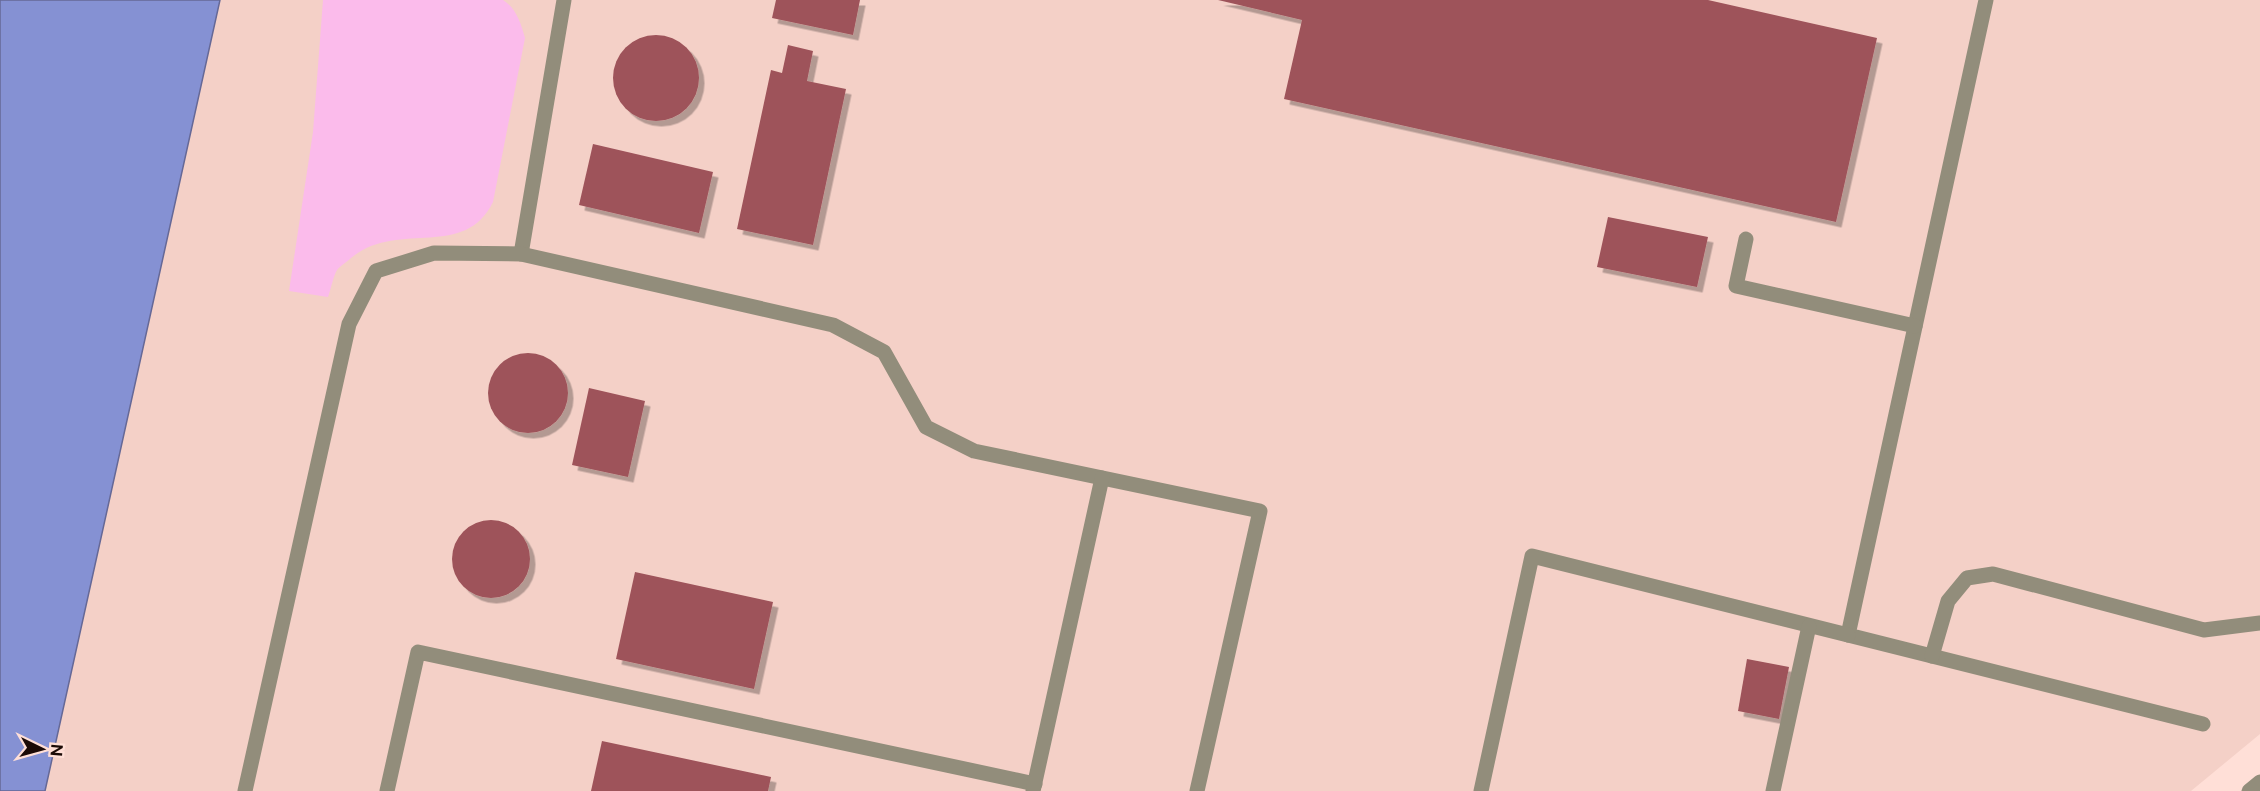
<svg xmlns="http://www.w3.org/2000/svg" width="2260" height="791" font-family="'Public Sans',sans-serif">
  <style>
    .built { fill: #f4d0c7 }
    .green { fill: #fbbbeb }
    .water { fill: #8591d3; stroke: #656896; stroke-width: 1.5 }
    .building { fill: #9e535a; filter: url(#shadow) }
    .lines { fill: none; stroke-linecap: round; stroke-linejoin: round }
    .minor { stroke: #928d7b; stroke-width: 15 }
  </style>
  <defs>
    <filter id="shadow"><feDropShadow dx="5.5" dy="5.5" stdDeviation="0" flood-color="#0004"/></filter>
  </defs>
  <rect width="100%" height="100%" fill="#ffdfd7"/>
  <polygon class="built" points="220,0 2260,0 2260,734 2191,791 45,791"/>
  <path class="green" d="M323 0H503C516 8 521 23 525 38L493 202C464 261 398 219 351 258 347 262 340 266 337 270 333 277 331 289 328 297L289 291 313 132Z"/>
  <polygon class="water" points="0,0 220,0 45,791 0,791"/>
  <g class="building">
    <polygon points="776,0 860,0 853,35 772,18"/>
    <polygon points="1218,0 1708,0 1877,38 1836,222 1284,99 1302,20"/>
    <circle cx="656" cy="78" r="43"/>
    <polygon points="788,45 813,51 807,81 846,89 813,245 737,229 771,70 782,73"/>
    <polygon points="593,144 713,172 699,233 579,205"/>
    <polygon points="1608,217 1708,237 1697,287 1597,267"/>
    <circle cx="528" cy="393" r="40"/>
    <polygon points="589,388 645,401 628,477 572,465"/>
    <circle cx="491" cy="559" r="39"/>
    <polygon points="635,572 773,602 754,689 616,659"/>
    <polygon points="1747,659 1789,667 1779,719 1738,711"/>
    <polygon points="602,741 771,777 768,791 591,791"/>
  </g>
  <g class="lines">
    <g class="minor">
      <polyline points="1986,0 1848,635 2203,724"/>
      <polyline points="1746,239 1736,286 1915,326"/>
      <polyline points="521,254 564,0"/>
      <polyline points="1932,656 1948,601 1967,578 1993,574 2204,630 2260,623"/>
      <polyline points="245,791 349,324 376,271 434,253 521,254 833,325 884,352 926,427 974,451 1260,511 1197,791"/>
      <polyline points="387,791 418,652 1035,784"/>
      <polyline points="1033,791 1102,478"/>
      <polyline points="1481,791 1532,556 1848,635"/>
      <polyline points="1773,791 1809,626"/>
      <polyline points="2249,791 2260,782"/>
    </g>
  </g>
  <g transform="translate(42 749) rotate(95)" stroke="#ffdfd7" stroke-width="4.5" paint-order="stroke">
  <path d="M0-4.5L10 22L0 15L-10 22Z" fill="#1b0a06"/>
  <text y="-9" font-size="16" font-weight="bold" text-anchor="middle" fill="#1b0a06">N</text>
  </g>
</svg>
